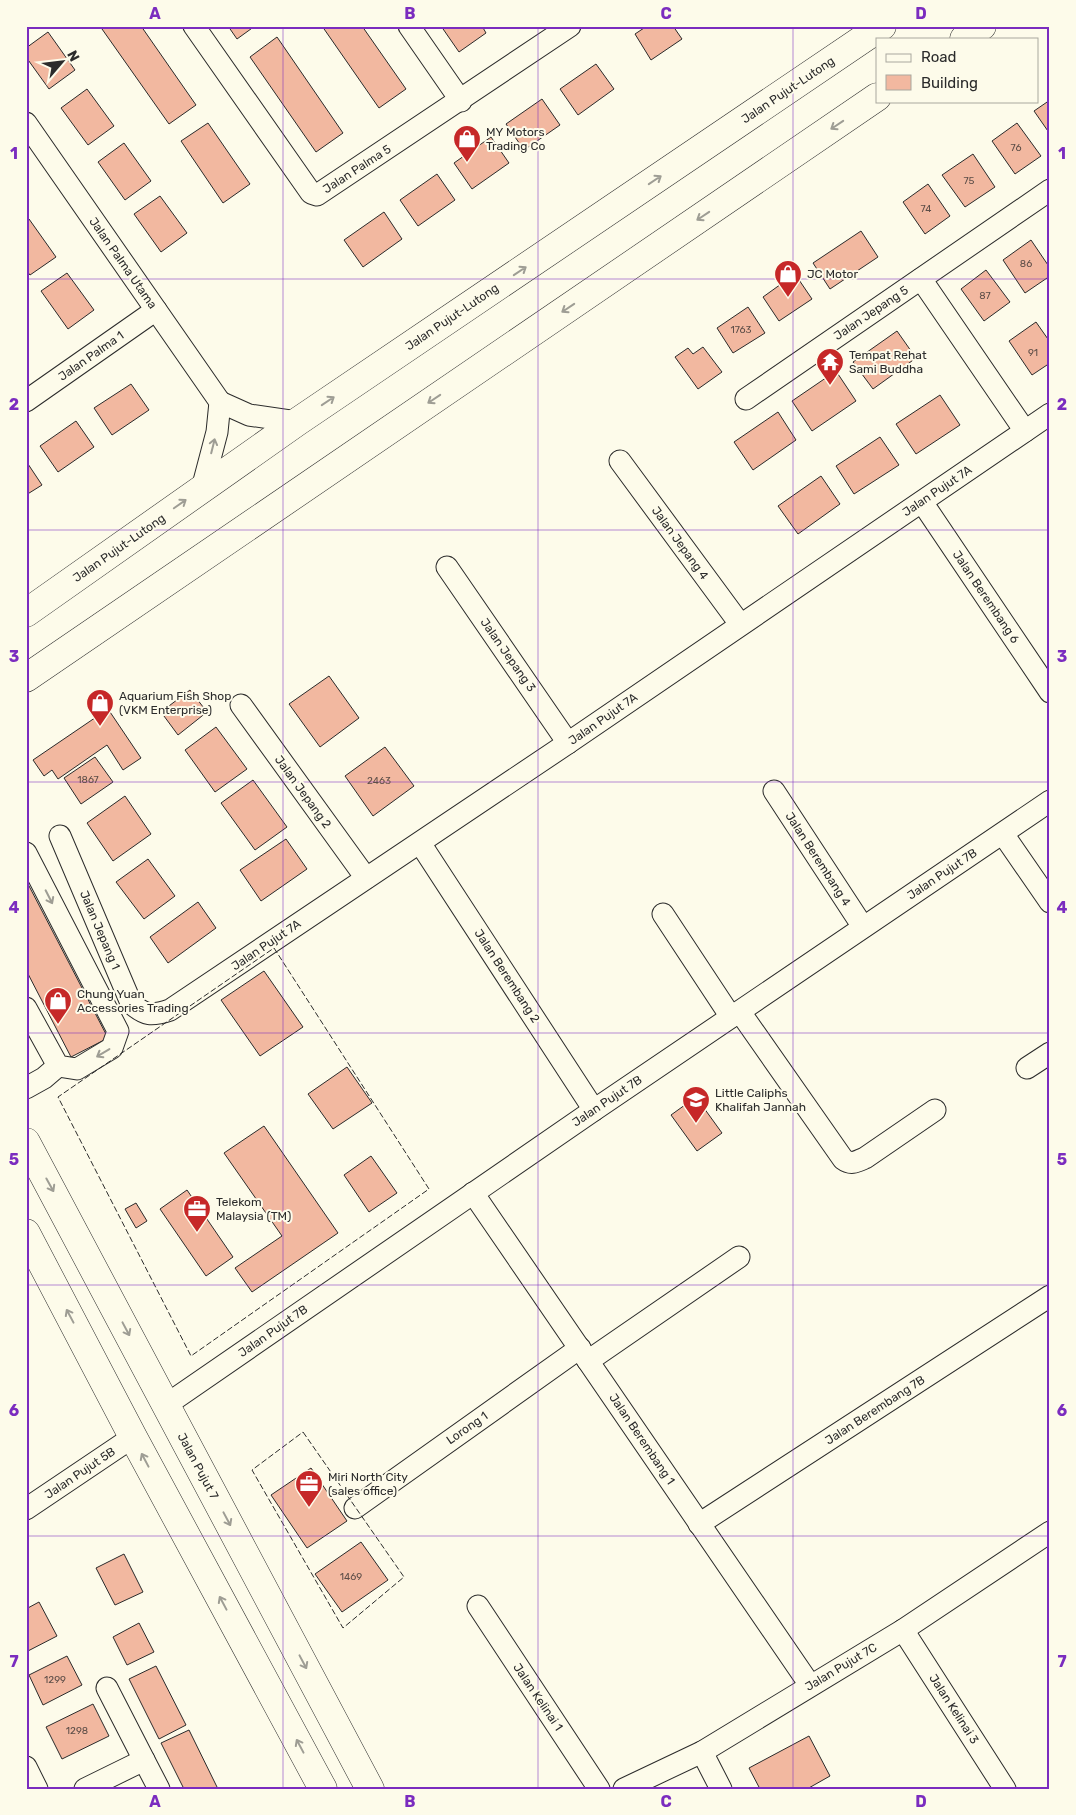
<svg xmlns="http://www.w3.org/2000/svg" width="1076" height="1815" font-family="Rubik,sans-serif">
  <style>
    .building { fill: #f2b8a0; stroke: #2b2b2b }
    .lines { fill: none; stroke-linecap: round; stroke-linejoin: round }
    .minor-casing { stroke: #2b2b2b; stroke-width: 23 }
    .major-casing { stroke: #2b2b2b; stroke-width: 29 }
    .highway-casing { stroke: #2b2b2b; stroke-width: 29 }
    .minor { stroke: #fdfbea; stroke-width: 21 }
    .major { stroke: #fdfbea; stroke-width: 28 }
    .highway { stroke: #fdfbea; stroke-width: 28 }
    .fence { stroke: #2b2b2b; stroke-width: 1; stroke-dasharray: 6 2.5; stroke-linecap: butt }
    .oneway { stroke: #9e9d94 }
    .grid { fill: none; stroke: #7b2cbf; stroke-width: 1; stroke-opacity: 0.55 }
    .labels { text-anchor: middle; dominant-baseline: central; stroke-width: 4; stroke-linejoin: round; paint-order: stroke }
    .number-label { font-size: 10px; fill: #5d4e48 }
    .street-label { font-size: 12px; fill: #2b2b2b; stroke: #fdfbea }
    .poi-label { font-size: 12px; fill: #2b2b2b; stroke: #fdfbea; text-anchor: start }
    .neatline { fill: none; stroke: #7b2cbf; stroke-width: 2 }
    .grid-label { font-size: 16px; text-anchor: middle; font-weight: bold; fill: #7b2cbf }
  </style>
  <rect width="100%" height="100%" fill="#fdfbea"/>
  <g class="building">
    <polygon points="106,26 141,26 196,105 169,124 102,29"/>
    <polygon points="228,26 255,26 237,39"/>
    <polygon points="322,26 362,26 406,89 379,108"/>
    <polygon points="441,26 482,26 486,33 459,52"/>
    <polygon points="647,26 673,26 682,39 651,60 635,34"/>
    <polygon points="48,32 75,70 49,89 26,57 26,48"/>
    <polygon points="277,37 343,133 316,152 250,57"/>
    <polygon points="596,64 614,89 578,115 560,89"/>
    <polygon points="87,89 114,126 88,145 61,108"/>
    <polygon points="542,99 560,125 524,150 506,124"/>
    <polygon points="1050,100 1050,134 1034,111"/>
    <polygon points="208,123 250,184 223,203 181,141"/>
    <polygon points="1017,123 1041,156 1015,174 992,141"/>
    <polygon points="491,137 509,163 472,189 454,163"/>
    <polygon points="124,143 151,181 125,200 98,162"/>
    <polygon points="973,154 995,187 965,207 942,175"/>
    <polygon points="437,174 455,200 418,226 400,200"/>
    <polygon points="928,184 950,216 925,234 903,202"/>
    <polygon points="160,196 187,233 161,252 134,214"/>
    <polygon points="384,212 402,239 363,267 344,240"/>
    <polygon points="29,219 56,257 30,275 26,270 26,221"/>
    <polygon points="861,231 878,257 830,289 813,263"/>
    <polygon points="1031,240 1050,268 1050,276 1025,293 1003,260"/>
    <polygon points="986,270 1010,302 984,321 961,289"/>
    <polygon points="67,273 94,310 68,329 41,291"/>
    <polygon points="795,274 812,299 779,321 763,297"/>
    <polygon points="748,307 765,333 733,353 717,328"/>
    <polygon points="1036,322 1050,342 1050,363 1032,375 1009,341"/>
    <polygon points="897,331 916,358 873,389 853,362"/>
    <polygon points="703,347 722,372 698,389 675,357 688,348 693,354"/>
    <polygon points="836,371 856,401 812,431 792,401"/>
    <polygon points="131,384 149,410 112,435 94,408"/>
    <polygon points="940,395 960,425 916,454 896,424"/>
    <polygon points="778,412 796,440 753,470 734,442"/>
    <polygon points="76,421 94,447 58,472 40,446"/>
    <polygon points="880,437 899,465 854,494 836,466"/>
    <polygon points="26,461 42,485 26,495"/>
    <polygon points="821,476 840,504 798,534 778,506"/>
    <polygon points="329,676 359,718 320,747 289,704"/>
    <polygon points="190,690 207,712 178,735 161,712"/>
    <polygon points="108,709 141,758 123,770 107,745 58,779 52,770 44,776 33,760"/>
    <polygon points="216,727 247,769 215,792 185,750"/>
    <polygon points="385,747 414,786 373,816 345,776"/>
    <polygon points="95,757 113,782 81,804 64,778"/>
    <polygon points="253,780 287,827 255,850 221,803"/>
    <polygon points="125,796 151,834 113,861 87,823"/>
    <polygon points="286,839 307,869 261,901 240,870"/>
    <polygon points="148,859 175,896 144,919 116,882"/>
    <polygon points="28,884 108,1038 71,1057 26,970"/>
    <polygon points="198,902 216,928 168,963 150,937"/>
    <polygon points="264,971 303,1027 260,1056 221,1000"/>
    <polygon points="347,1067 372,1103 333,1129 308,1094"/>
    <polygon points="696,1097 722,1133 697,1151 671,1115"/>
    <polygon points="264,1126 338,1233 252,1292 235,1268 282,1236 224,1153"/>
    <polygon points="371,1156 397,1193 369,1212 344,1175"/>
    <polygon points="187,1190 233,1257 206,1276 160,1209"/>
    <polygon points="136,1203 147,1221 136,1228 125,1209"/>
    <polygon points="311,1468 347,1521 307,1548 271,1495"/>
    <polygon points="361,1542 388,1580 342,1612 315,1574"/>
    <polygon points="124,1554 143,1592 115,1605 96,1568"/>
    <polygon points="39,1602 57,1636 26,1652 26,1609"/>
    <polygon points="139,1623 154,1652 127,1665 113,1637"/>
    <polygon points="67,1656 82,1685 43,1705 29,1675"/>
    <polygon points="156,1666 186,1725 159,1739 129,1679"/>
    <polygon points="93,1704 109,1736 62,1759 46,1727"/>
    <polygon points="189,1730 218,1789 184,1789 161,1743"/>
    <polygon points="809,1736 830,1776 807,1789 760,1789 749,1768"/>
  </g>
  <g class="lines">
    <defs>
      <g id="minor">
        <polyline points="194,26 311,193 317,195 570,26"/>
        <polyline points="409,26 461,101"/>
        <polyline points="26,123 220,402"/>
        <polyline points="921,279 1025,431"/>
        <polyline points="746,399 1050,190"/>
        <polyline points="26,401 156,310"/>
        <polyline points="220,402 249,415 297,422"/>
        <polyline points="620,461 740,624"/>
        <polyline points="202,489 217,432 220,402"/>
        <polyline points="922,502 1050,692"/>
        <polyline points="447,567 568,743"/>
        <polyline points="241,705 366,878"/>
        <polyline points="774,791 863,927"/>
        <polyline points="1003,834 1050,902"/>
        <path d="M60 836 131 1003C145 1016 152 1016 170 1010L568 743 1050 414"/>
        <polyline points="420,843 594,1110"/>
        <polyline points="26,853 118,1031 112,1048 77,1069 58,1066 26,1008"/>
        <polyline points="663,914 731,1017"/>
        <path d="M740 1012 843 1159C851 1165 856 1162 865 1158L935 1110"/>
        <polyline points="1027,1068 1050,1053"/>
        <polyline points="26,1088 44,1078 58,1066"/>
        <polyline points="473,1193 810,1685"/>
        <polyline points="588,1361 739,1257"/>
        <polyline points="166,1405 594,1110 1050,801"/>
        <polyline points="355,1508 580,1348"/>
        <polyline points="26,1509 133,1437"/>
        <polyline points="699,1524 1050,1296"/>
        <polyline points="478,1606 599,1789"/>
        <polyline points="903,1630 1005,1789"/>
        <polyline points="107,1688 144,1760"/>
        <polyline points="702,1752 721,1789"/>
        <polyline points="26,1767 37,1789"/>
        <polyline points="85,1789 144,1760 159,1789"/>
        <polyline points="624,1789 702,1752 903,1630 1050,1532"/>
      </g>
      <g id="major">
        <polyline points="26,1142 370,1789"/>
        <polyline points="26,1233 133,1437 323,1789"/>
      </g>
      <g id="highway">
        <polyline points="964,39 982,26"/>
        <polyline points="26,613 297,422 882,26"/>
        <polyline points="26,678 877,97"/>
      </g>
    </defs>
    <use href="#minor" class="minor-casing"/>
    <use href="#major" class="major-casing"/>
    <use href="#highway" class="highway-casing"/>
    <use href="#minor" class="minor"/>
    <use href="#major" class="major"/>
    <use href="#highway" class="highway"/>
    <g class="fence">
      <polygon points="274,948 429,1189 191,1356 58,1097"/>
      <polygon points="303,1432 404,1577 343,1628 252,1470"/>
    </g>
  </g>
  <defs><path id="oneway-shaft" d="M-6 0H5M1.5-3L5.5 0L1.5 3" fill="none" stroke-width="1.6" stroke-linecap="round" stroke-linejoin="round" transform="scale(1.25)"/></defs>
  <g class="oneway">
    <use href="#oneway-shaft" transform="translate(837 125) rotate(146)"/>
    <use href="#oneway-shaft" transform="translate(655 180) rotate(-34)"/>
    <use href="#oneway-shaft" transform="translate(703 216) rotate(146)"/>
    <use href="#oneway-shaft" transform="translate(520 271) rotate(-34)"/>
    <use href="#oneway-shaft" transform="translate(568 308) rotate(146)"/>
    <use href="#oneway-shaft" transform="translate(434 399) rotate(146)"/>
    <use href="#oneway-shaft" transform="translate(328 401) rotate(-34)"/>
    <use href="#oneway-shaft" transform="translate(213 446) rotate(-76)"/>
    <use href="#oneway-shaft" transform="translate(180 504) rotate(-35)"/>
    <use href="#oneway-shaft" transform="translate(49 897) rotate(63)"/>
    <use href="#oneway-shaft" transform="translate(103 1053) rotate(149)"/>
    <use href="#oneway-shaft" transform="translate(50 1185) rotate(61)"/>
    <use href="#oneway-shaft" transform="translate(70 1316) rotate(-118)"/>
    <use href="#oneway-shaft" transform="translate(126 1329) rotate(62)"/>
    <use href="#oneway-shaft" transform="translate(145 1460) rotate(-118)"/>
    <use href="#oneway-shaft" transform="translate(227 1519) rotate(62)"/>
    <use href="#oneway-shaft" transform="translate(223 1603) rotate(-118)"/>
    <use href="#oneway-shaft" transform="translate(303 1662) rotate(62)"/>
    <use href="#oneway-shaft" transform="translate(300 1746) rotate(-118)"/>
  </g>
  <path class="grid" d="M283 26V1789M538 26V1789M793 26V1789M26 279H1050M26 530H1050M26 782H1050M26 1033H1050M26 1285H1050M26 1536H1050"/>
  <defs>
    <symbol id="shop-pin" viewBox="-11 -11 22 30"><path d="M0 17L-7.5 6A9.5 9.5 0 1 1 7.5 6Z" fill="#c62828" stroke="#fdfbea"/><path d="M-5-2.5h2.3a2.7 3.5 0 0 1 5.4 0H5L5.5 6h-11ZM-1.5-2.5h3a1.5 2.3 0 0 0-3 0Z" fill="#fff"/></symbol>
    <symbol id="temple-pin" viewBox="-11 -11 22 30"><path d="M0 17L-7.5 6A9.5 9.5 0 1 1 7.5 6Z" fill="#c62828" stroke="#fdfbea"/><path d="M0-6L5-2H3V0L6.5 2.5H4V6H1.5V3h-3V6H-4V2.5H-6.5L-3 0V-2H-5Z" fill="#fff"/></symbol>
    <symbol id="school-pin" viewBox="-11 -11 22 30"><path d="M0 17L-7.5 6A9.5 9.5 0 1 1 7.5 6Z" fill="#c62828" stroke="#fdfbea"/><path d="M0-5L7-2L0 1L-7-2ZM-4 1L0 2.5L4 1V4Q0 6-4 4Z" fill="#fff"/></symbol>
    <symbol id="office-pin" viewBox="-11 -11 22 30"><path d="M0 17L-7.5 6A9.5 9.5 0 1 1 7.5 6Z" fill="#c62828" stroke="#fdfbea"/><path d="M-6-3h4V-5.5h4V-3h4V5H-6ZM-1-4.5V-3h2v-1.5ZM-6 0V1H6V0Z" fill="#fff"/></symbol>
  </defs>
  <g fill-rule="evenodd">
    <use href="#shop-pin" x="451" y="123" width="32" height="43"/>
    <use href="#shop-pin" x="772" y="258" width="32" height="43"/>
    <use href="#temple-pin" x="814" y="346" width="32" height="43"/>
    <use href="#shop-pin" x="84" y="687" width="32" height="43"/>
    <use href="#shop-pin" x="42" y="985" width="32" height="43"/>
    <use href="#school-pin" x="680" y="1084" width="32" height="43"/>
    <use href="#office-pin" x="181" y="1193" width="32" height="43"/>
    <use href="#office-pin" x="293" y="1468" width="32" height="43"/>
  </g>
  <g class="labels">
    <g class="number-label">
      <text x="1016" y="148">76</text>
      <text x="969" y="181">75</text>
      <text x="926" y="209">74</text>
      <text x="1026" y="264">86</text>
      <text x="985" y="296">87</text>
      <text x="741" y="330">1763</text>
      <text x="1033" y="353">91</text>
      <text x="88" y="780">1867</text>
      <text x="379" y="781">2463</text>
      <text x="351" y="1577">1469</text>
      <text x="55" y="1680">1299</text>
      <text x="77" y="1731">1298</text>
    </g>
    <g class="street-label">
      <text transform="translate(788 90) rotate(-34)">Jalan Pujut-Lutong</text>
      <text transform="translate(357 169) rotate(-33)">Jalan Palma 5</text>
      <text transform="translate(123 263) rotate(55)">Jalan Palma Utama</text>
      <text transform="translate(871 313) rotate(-34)">Jalan Jepang 5</text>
      <text transform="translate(452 317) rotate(-34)">Jalan Pujut-Lutong</text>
      <text transform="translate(91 356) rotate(-35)">Jalan Palma 1</text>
      <text transform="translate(937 491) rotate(-34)">Jalan Pujut 7A</text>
      <text transform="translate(680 543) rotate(54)">Jalan Jepang 4</text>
      <text transform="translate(119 548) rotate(-35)">Jalan Pujut-Lutong</text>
      <text transform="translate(986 597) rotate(56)">Jalan Berembang 6</text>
      <text transform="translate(508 655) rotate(55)">Jalan Jepang 3</text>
      <text transform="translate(603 719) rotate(-35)">Jalan Pujut 7A</text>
      <text transform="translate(303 792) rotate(54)">Jalan Jepang 2</text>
      <text transform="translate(818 859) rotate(57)">Jalan Berembang 4</text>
      <text transform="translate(942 874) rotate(-34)">Jalan Pujut 7B</text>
      <text transform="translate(100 930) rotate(67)">Jalan Jepang 1</text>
      <text transform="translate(266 945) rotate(-34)">Jalan Pujut 7A</text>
      <text transform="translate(507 976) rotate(57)">Jalan Berembang 2</text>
      <text transform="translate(607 1101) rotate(-34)">Jalan Pujut 7B</text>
      <text transform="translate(273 1331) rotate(-35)">Jalan Pujut 7B</text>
      <text transform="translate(875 1410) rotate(-33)">Jalan Berembang 7B</text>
      <text transform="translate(467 1428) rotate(-35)">Lorong 1</text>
      <text transform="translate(642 1439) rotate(56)">Jalan Berembang 1</text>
      <text transform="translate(198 1466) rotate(62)">Jalan Pujut 7</text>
      <text transform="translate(80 1473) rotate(-34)">Jalan Pujut 5B</text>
      <text transform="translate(841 1667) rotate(-31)">Jalan Pujut 7C</text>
      <text transform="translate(538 1697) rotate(56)">Jalan Kelinai 1</text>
      <text transform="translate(954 1709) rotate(57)">Jalan Kelinai 3</text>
    </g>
    <g class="poi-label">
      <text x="486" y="132">MY Motors<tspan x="486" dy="14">Trading Co</tspan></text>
      <text x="807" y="274">JC Motor</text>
      <text x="849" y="355">Tempat Rehat<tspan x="849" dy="14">Sami Buddha</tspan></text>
      <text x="119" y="696">Aquarium Fish Shop<tspan x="119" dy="14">(VKM Enterprise)</tspan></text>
      <text x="77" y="994">Chung Yuan<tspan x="77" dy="14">Accessories Trading</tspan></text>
      <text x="715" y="1093">Little Caliphs<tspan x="715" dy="14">Khalifah Jannah</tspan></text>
      <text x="216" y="1202">Telekom<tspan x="216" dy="14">Malaysia (TM)</tspan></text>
      <text x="328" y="1477">Miri North City<tspan x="328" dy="14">(sales office)</tspan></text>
    </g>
  </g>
  <rect width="1076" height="1815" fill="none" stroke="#fdfbea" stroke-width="55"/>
  <rect x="876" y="38" width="162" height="65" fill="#fdfbea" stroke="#a9a89e"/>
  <rect x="886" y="54" width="25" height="8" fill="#fdfbea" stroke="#a9a89e"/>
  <text x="921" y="62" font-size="15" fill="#2b2b2b">Road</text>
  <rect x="886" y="75" width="25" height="15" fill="#f2b8a0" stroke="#a9a89e"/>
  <text x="921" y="88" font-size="15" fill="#2b2b2b">Building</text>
  <g transform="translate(62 62) rotate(62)" stroke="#fdfbea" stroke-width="4" paint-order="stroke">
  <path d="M0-4L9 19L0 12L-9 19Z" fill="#2b2b2b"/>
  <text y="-8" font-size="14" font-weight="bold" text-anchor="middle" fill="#2b2b2b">N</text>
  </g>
  <rect x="28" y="28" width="1020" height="1760" class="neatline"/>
  <g class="grid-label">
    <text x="155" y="19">A</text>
    <text x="410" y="19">B</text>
    <text x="666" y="19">C</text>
    <text x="921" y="19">D</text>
    <text x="14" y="159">1</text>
    <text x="1062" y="159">1</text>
    <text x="14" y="410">2</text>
    <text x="1062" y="410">2</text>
    <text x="14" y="662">3</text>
    <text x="1062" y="662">3</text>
    <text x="14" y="913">4</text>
    <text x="1062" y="913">4</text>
    <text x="14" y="1165">5</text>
    <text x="1062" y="1165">5</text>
    <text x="14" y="1416">6</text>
    <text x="1062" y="1416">6</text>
    <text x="14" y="1667">7</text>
    <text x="1062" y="1667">7</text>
    <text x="155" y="1807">A</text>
    <text x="410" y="1807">B</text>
    <text x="666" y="1807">C</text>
    <text x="921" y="1807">D</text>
  </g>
</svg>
